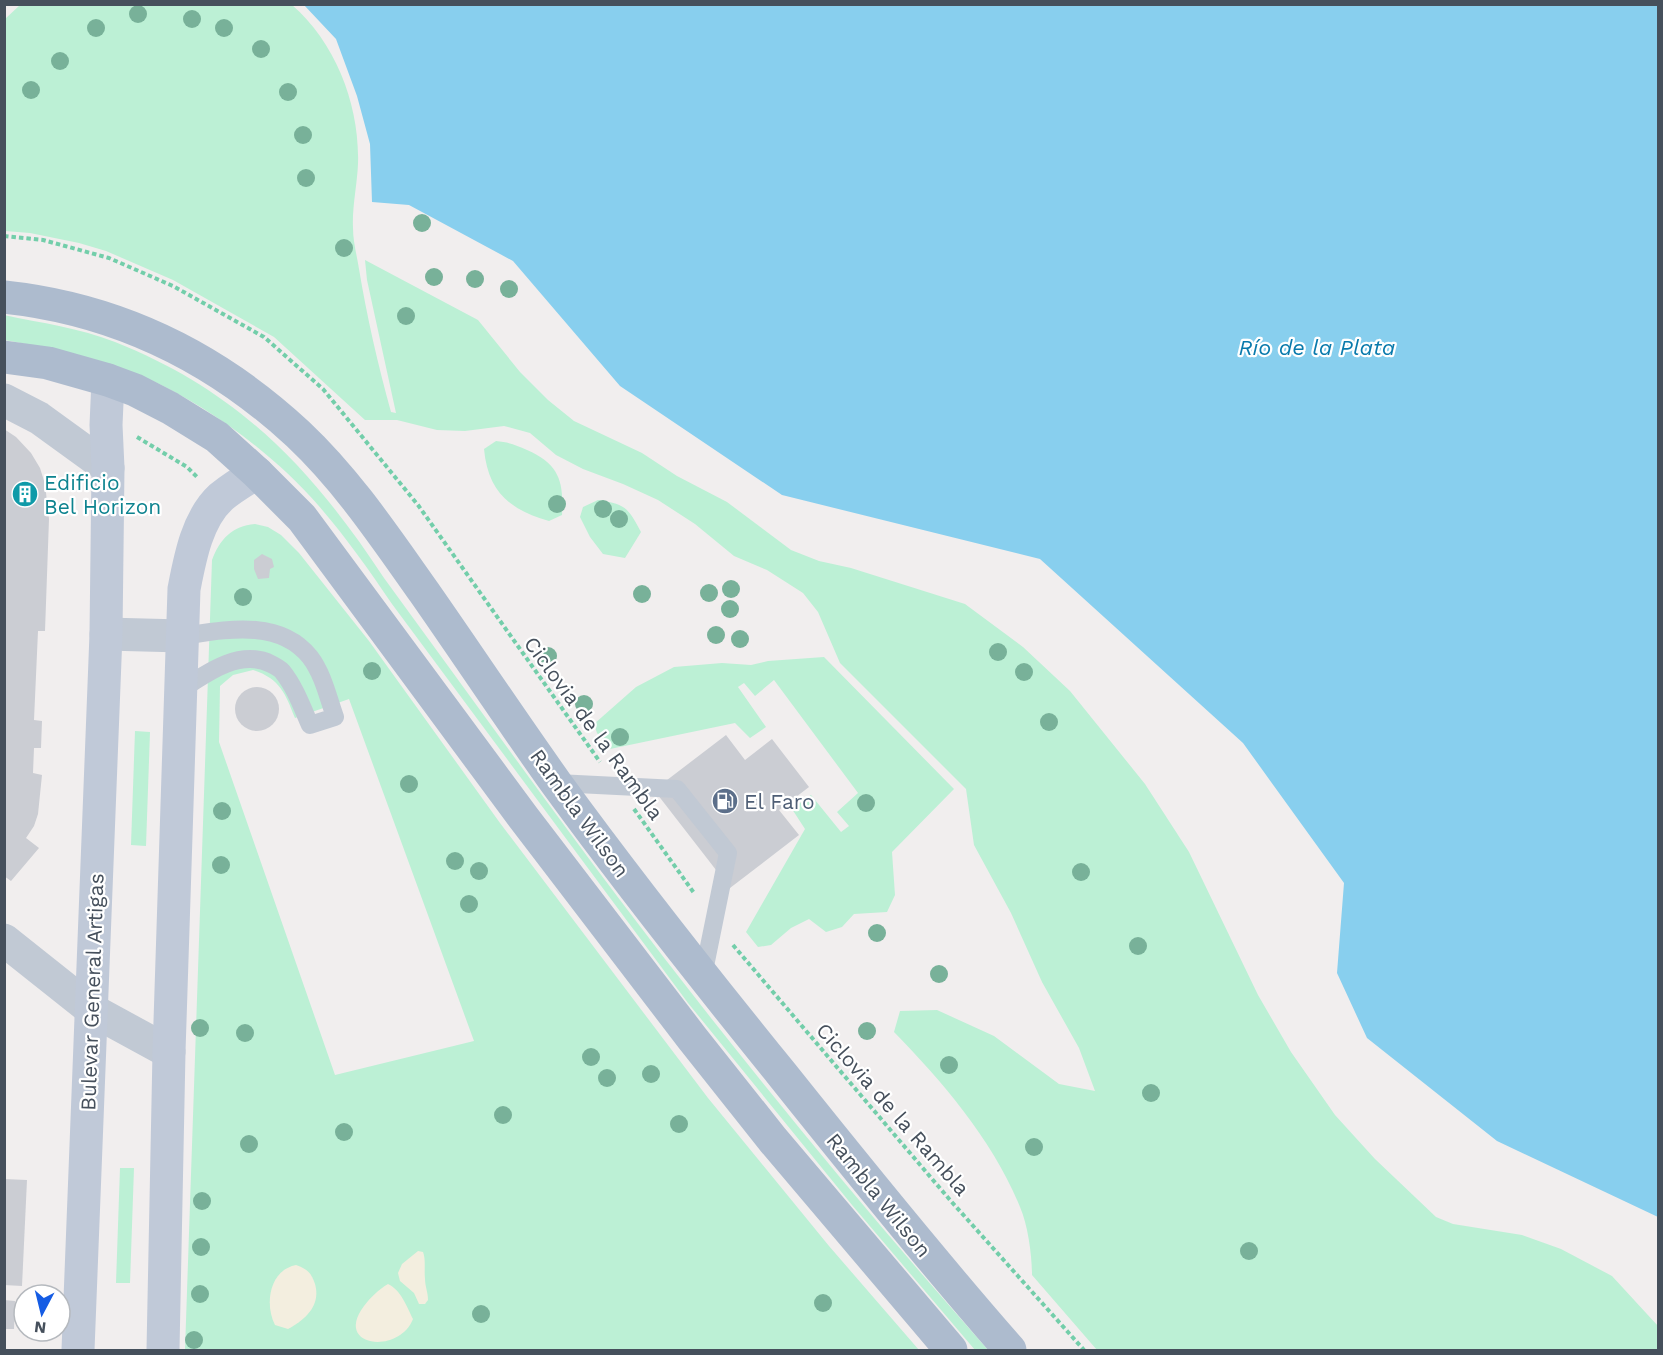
<svg xmlns="http://www.w3.org/2000/svg" width="1663" height="1355" font-family="'Work Sans',sans-serif">
  <style>
    .green { fill: #bcf0d5; fill-rule: evenodd }
    .sand { fill: #f3eedf }
    .water { fill: #88cfee }
    .building { fill: #cbcdd3 }
    .lines { fill: none; stroke-linecap: round; stroke-linejoin: round }
    .path { stroke: #73ceaa; stroke-width: 4; stroke-dasharray: 4.5 3; stroke-linecap: butt }
    .lane { stroke: #c1c9d4; stroke-width: 18 }
    .street { stroke: #c1c9d4; stroke-width: 33 }
    .secondary { stroke: #c0c9d8; stroke-width: 33 }
    .primary { stroke: #adbbce; stroke-width: 33 }
    .tree { fill: #78b199 }
    .labels { text-anchor: middle; dominant-baseline: central; stroke-width: 4.5; stroke-linejoin: round; paint-order: stroke }
    .culture-label { font-size: 21px; fill: #0d838f; stroke: #fff; text-anchor: start }
    .street-label { font-size: 21px; fill: #46505c; stroke: #fff }
    .service-label { font-size: 21px; fill: #4e5e75; stroke: #fff; text-anchor: start }
    .water-label { font-size: 22px; font-style: italic; fill: #097aac; stroke: #fff }
  </style>
  <rect width="100%" height="100%" fill="#f1eeee"/>
  <g class="green">
    <path d="M20 5H292C336 43 360 106 358 164 357 186 352 207 353 228 353 242 357 256 359 269 367 317 378 365 391 412L396 413 367 280 365 260 478 320 520 372 548 400 574 421 642 453 677 476 727 502 791 550 819 561 851 568 965 604 1023 647 1070 691 1145 784 1189 852 1258 995 1291 1052 1335 1115 1375 1159 1436 1217 1453 1224 1522 1235 1561 1249 1612 1276 1658 1326V1350H1097L1032 1275C1032 1256 1028 1225 1020 1207 994 1142 943 1082 894 1032L900 1011 937 1010 994 1036 1059 1084 1095 1091 1079 1048 1042 982 1011 913 974 845 966 789 840 663 818 612 803 593 767 570 734 556 695 524 658 500 623 484 583 469 556 455 530 433 504 426 465 431 437 430 397 420H365L274 337 173 280 106 251 79 243 30 233 5 231V19Z"/>
    <path d="M4 315C41 323 80 328 115 342 239 391 313 470 384 578 463 686 540 794 620 900 737 1055 860 1205 988 1350H975L852 1205 688 1003 392 604C369 570 345 536 318 505 273 454 209 406 146 378 133 372 119 369 107 365 71 355 41 346 5 340Z"/>
    <path d="M496 441C508 442 516 445 527 450 559 464 564 481 562 515L549 521C510 510 488 492 484 449Z"/>
    <path d="M598 500C626 504 628 508 641 532L625 558 603 554 590 537 580 517 583 507Z"/>
    <path d="M255 524 268 527 281 535 299 553 369 641 500 823 708 1098 829 1246 919 1350H185L212 560C220 539 232 526 255 524ZM253 670C280 679 285 693 295 718L349 699 474 1041 335 1075 219 742 220 686 233 675Z"/>
    <polygon points="824,657 954,789 892,852 895,895 887,912 854,914 842,927 826,932 809,919 791,928 771,945 758,947 746,932 805,829 792,809 811,795 841,832 849,826 837,812 858,793 774,680 755,696 744,683 738,687 766,727 750,738 735,723 610,749 597,733 594,724 636,687 674,667 722,663 751,665 768,661"/>
    <polygon points="135,731 150,732 146,846 131,845"/>
    <polygon points="120,1168 134,1168 130,1283 116,1283"/>
  </g>
  <g class="sand">
    <path d="M418 1251 423 1252C426 1260 424 1270 425 1279 425 1286 428 1292 428 1300L425 1304H419L414 1293 400 1281 398 1273 402 1264Z"/>
    <path d="M296 1265C307 1269 311 1272 315 1284 321 1305 306 1319 288 1329L275 1325C264 1303 270 1270 296 1265Z"/>
    <path d="M388 1284C401 1290 407 1307 413 1319 399 1355 333 1347 364 1306 371 1297 378 1290 388 1284Z"/>
  </g>
  <polygon class="water" points="304,5 1658,5 1658,1217 1497,1141 1367,1038 1337,973 1344,883 1243,743 1040,559 782,495 620,386 513,261 409,205 372,202 370,144 357,96 336,39"/>
  <g class="building">
    <polygon points="4,429 16,437 31,453 40,468 45,484 49,519 45,631 38,631 34,720 42,721 41,748 34,748 33,773 42,775 38,814 34,826 26,838 39,848 11,881 4,876"/>
    <polygon points="262,554 272,559 274,567 270,569 269,578 258,579 254,569 254,560"/>
    <circle cx="257" cy="709" r="22"/>
    <polygon points="726,735 745,760 772,739 809,787 779,810 799,835 730,888 654,790"/>
    <polygon points="4,1179 27,1180 22,1286 4,1285"/>
    <polygon points="4,1300 15,1301 14,1329 4,1329"/>
  </g>
  <g class="lines">
    <g class="path">
      <polyline points="4,236 43,240 109,258 173,286 264,337 323,389 418,505 600,762"/>
      <polyline points="137,437 187,467 198,478"/>
      <polyline points="634,809 694,893"/>
      <polyline points="733,945 950,1200 1084,1350"/>
    </g>
    <g class="lane">
      <path d="M181 690C205 674 240 648 271 664 275 666 279 668 282 671 295 687 302 707 310 725L335 717C328 697 323 674 310 657 279 618 224 630 182 636"/>
      <polyline points="557,783 677,789 728,853 703,976"/>
    </g>
    <g class="street">
      <polyline points="4,400 39,418 108,468"/>
      <polyline points="106,634 182,636"/>
      <polyline points="4,940 92,1010 169,1052"/>
    </g>
    <g class="secondary">
      <polyline points="78,1350 106,634 108,468 106,425 108,380"/>
      <path d="M163 1350 169 1052 184 589C190 558 197 519 221 497 232 488 245 480 257 473"/>
    </g>
    <g class="primary">
      <path d="M4 297C117 309 215 357 298 434 347 480 385 537 424 592 468 655 511 720 556 783 628 882 704 978 781 1073 856 1167 931 1260 1010 1350"/>
      <polyline points="4,357 48,363 108,380 135,390 170,408 217,437 257,473 302,518 523,817 692,1038 773,1140 951,1350"/>
    </g>
  </g>
  <g class="tree">
    <circle cx="138" cy="14" r="9"/>
    <circle cx="192" cy="19" r="9"/>
    <circle cx="96" cy="28" r="9"/>
    <circle cx="224" cy="28" r="9"/>
    <circle cx="261" cy="49" r="9"/>
    <circle cx="60" cy="61" r="9"/>
    <circle cx="31" cy="90" r="9"/>
    <circle cx="288" cy="92" r="9"/>
    <circle cx="303" cy="135" r="9"/>
    <circle cx="306" cy="178" r="9"/>
    <circle cx="422" cy="223" r="9"/>
    <circle cx="344" cy="248" r="9"/>
    <circle cx="434" cy="277" r="9"/>
    <circle cx="475" cy="279" r="9"/>
    <circle cx="509" cy="289" r="9"/>
    <circle cx="406" cy="316" r="9"/>
    <circle cx="557" cy="504" r="9"/>
    <circle cx="603" cy="509" r="9"/>
    <circle cx="619" cy="519" r="9"/>
    <circle cx="731" cy="589" r="9"/>
    <circle cx="709" cy="593" r="9"/>
    <circle cx="642" cy="594" r="9"/>
    <circle cx="243" cy="597" r="9"/>
    <circle cx="730" cy="609" r="9"/>
    <circle cx="716" cy="635" r="9"/>
    <circle cx="740" cy="639" r="9"/>
    <circle cx="998" cy="652" r="9"/>
    <circle cx="548" cy="656" r="9"/>
    <circle cx="372" cy="671" r="9"/>
    <circle cx="1024" cy="672" r="9"/>
    <circle cx="584" cy="704" r="9"/>
    <circle cx="1049" cy="722" r="9"/>
    <circle cx="620" cy="737" r="9"/>
    <circle cx="409" cy="784" r="9"/>
    <circle cx="866" cy="803" r="9"/>
    <circle cx="222" cy="811" r="9"/>
    <circle cx="455" cy="861" r="9"/>
    <circle cx="221" cy="865" r="9"/>
    <circle cx="479" cy="871" r="9"/>
    <circle cx="1081" cy="872" r="9"/>
    <circle cx="469" cy="904" r="9"/>
    <circle cx="877" cy="933" r="9"/>
    <circle cx="1138" cy="946" r="9"/>
    <circle cx="939" cy="974" r="9"/>
    <circle cx="200" cy="1028" r="9"/>
    <circle cx="867" cy="1031" r="9"/>
    <circle cx="245" cy="1033" r="9"/>
    <circle cx="591" cy="1057" r="9"/>
    <circle cx="949" cy="1065" r="9"/>
    <circle cx="651" cy="1074" r="9"/>
    <circle cx="607" cy="1078" r="9"/>
    <circle cx="1151" cy="1093" r="9"/>
    <circle cx="503" cy="1115" r="9"/>
    <circle cx="679" cy="1124" r="9"/>
    <circle cx="344" cy="1132" r="9"/>
    <circle cx="249" cy="1144" r="9"/>
    <circle cx="1034" cy="1147" r="9"/>
    <circle cx="202" cy="1201" r="9"/>
    <circle cx="201" cy="1247" r="9"/>
    <circle cx="1249" cy="1251" r="9"/>
    <circle cx="200" cy="1294" r="9"/>
    <circle cx="823" cy="1303" r="9"/>
    <circle cx="481" cy="1314" r="9"/>
    <circle cx="194" cy="1340" r="9"/>
  </g>
  <defs>
    <symbol id="building-disc" viewBox="-11 -11 22 22"><circle r="9.5" fill="#0f9aa8" stroke="#fff"/><path d="M-4-6H4V6H1V3H-1V6H-4ZM-2.5-4.3h1.7v1.8h-1.7ZM.8-4.3h1.7v1.8H.8ZM-2.5-1h1.7V.8h-1.7ZM.8-1h1.7V.8H.8Z" fill="#fff"/></symbol>
    <symbol id="fuel-disc" viewBox="-11 -11 22 22"><circle r="9.5" fill="#5c6f8a" stroke="#fff"/><path d="M-5.5-6h7V0h2V4h1.3V-2.5L3-4.5l.8-.8L6-3V5H2.5V1h-1V6h-7ZM-4.2-4.7v3.2H.2V-4.7Z" fill="#fff"/></symbol>
  </defs>
  <g fill-rule="evenodd">
    <use href="#building-disc" x="10" y="479" width="30" height="30"/>
    <use href="#fuel-disc" x="710" y="786" width="30" height="30"/>
  </g>
  <g class="labels">
    <g class="culture-label">
      <text x="44" y="482">Edificio<tspan x="44" dy="24">Bel Horizon</tspan></text>
    </g>
    <g class="street-label">
      <text transform="translate(594 728) rotate(54)">Ciclovia de la Rambla</text>
      <text transform="translate(580 813) rotate(54)">Rambla Wilson</text>
      <text transform="translate(92 992) rotate(-88)">Bulevar General Artigas</text>
      <text transform="translate(893 1109) rotate(49)">Ciclovia de la Rambla</text>
      <text transform="translate(879 1195) rotate(51)">Rambla Wilson</text>
    </g>
    <g class="service-label">
      <text x="744" y="801">El Faro</text>
    </g>
    <g class="water-label">
      <text x="1317" y="347">Río de la Plata</text>
    </g>
  </g>
  <rect width="1663" height="1355" fill="none" stroke="#46505c" stroke-width="12"/>
  <g transform="translate(42 1313) rotate(187)"><circle r="28" fill="#ffffff" stroke="#b5b9be" stroke-width="1.5"/>
  <path d="M0-4.5L10 22L0 15L-10 22Z" fill="#155ce4"/>
  <text y="-9" font-size="16" font-weight="bold" text-anchor="middle" fill="#46505c">N</text>
  </g>
</svg>
